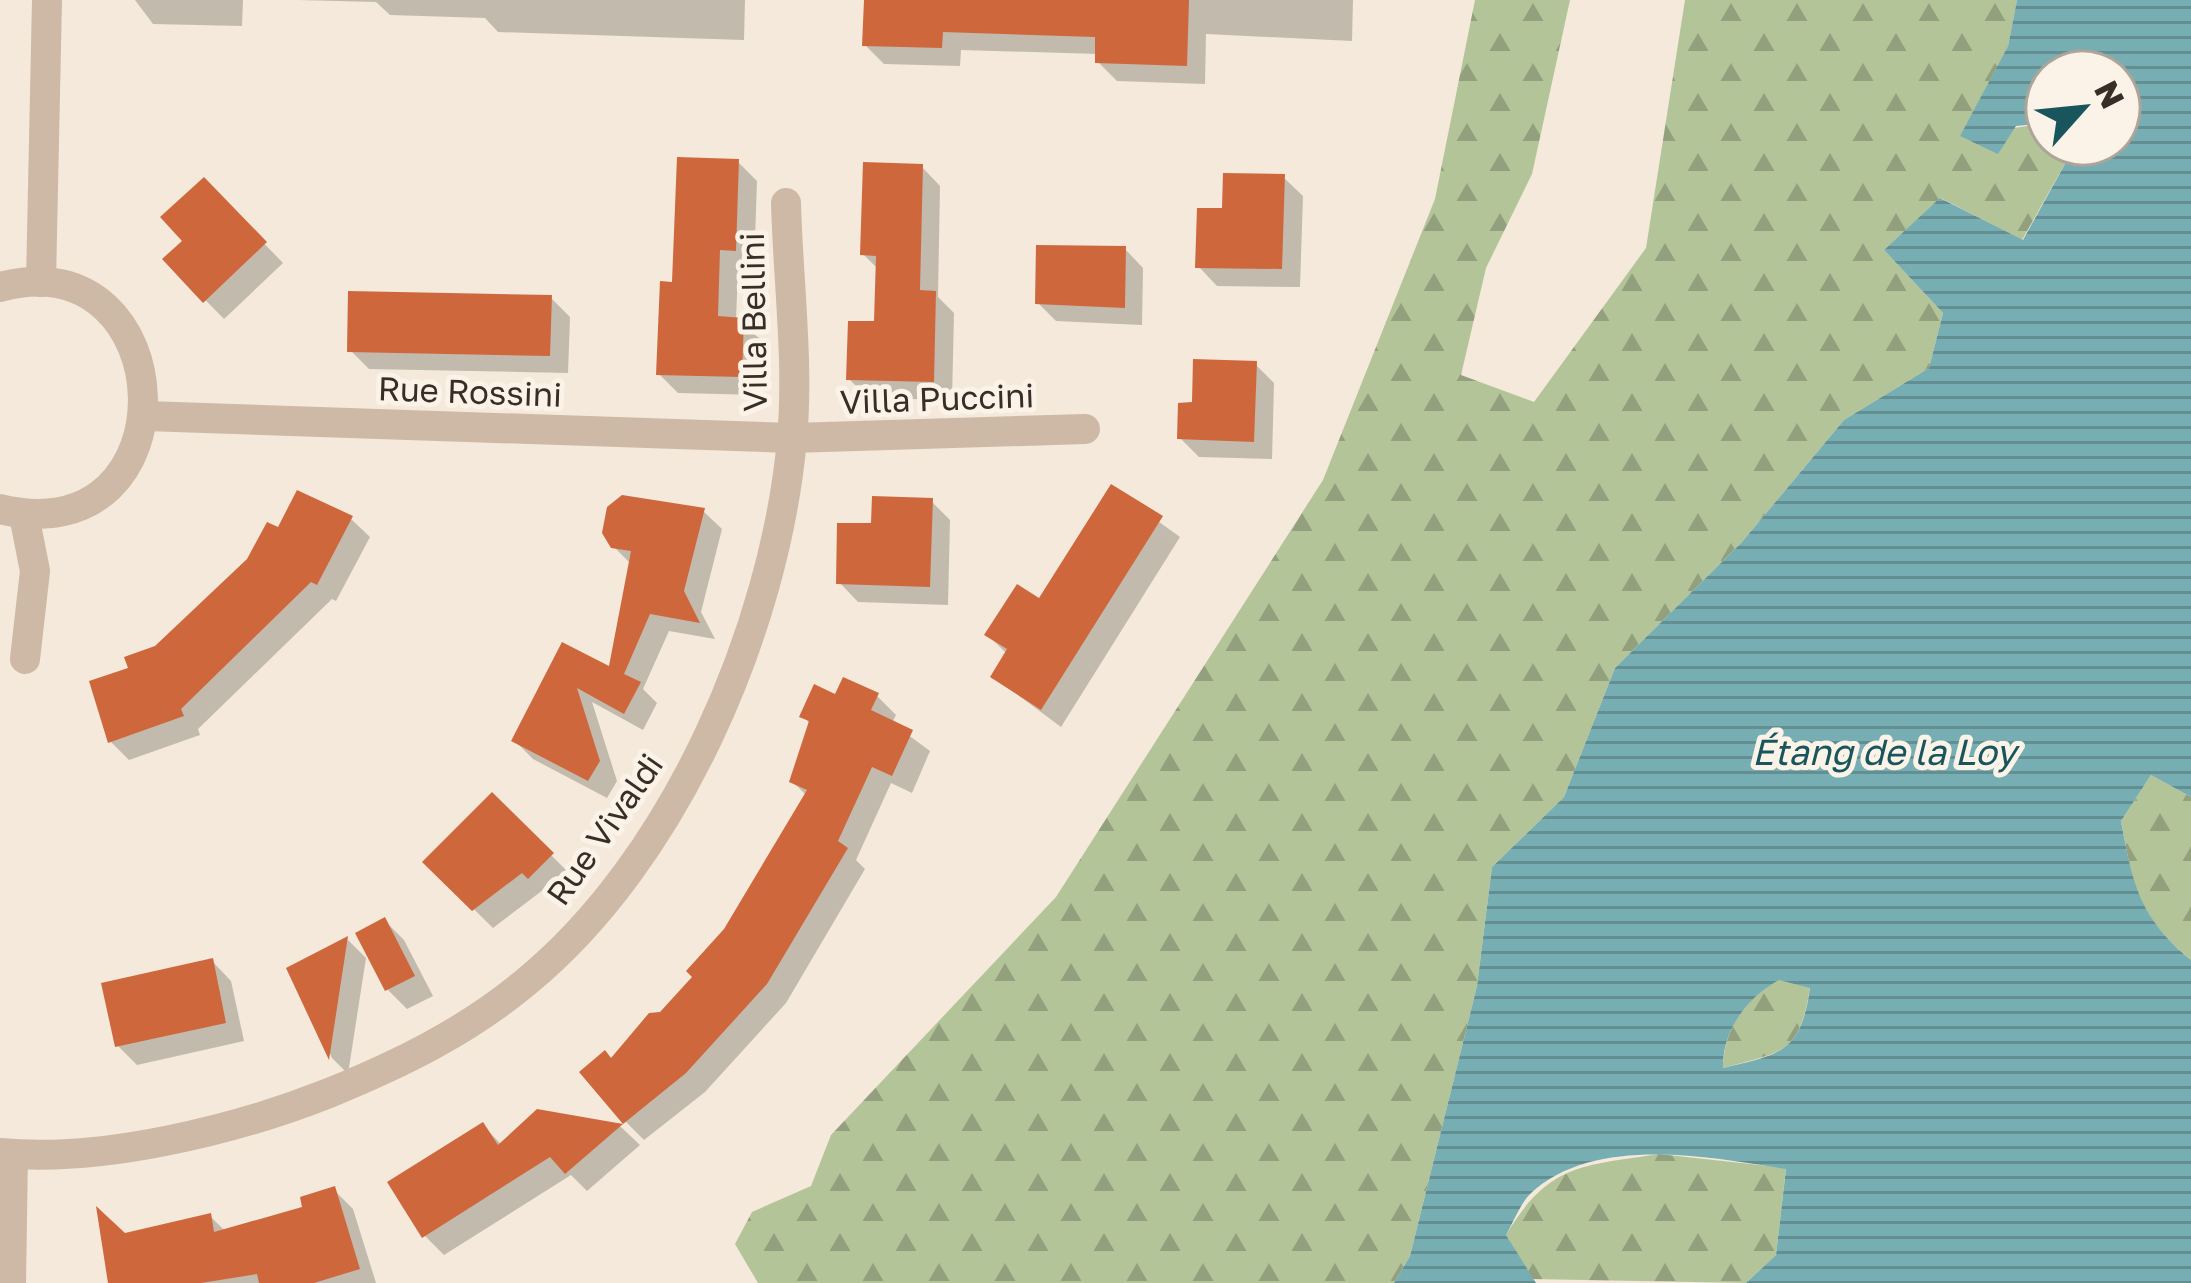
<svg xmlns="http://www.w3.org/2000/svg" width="2191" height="1283" font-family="'Golos Text',sans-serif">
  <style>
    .forest { fill: url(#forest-firs) }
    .water { fill: url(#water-rules); fill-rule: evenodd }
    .shadow { fill: #0003 }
    .building { fill: #cf673d }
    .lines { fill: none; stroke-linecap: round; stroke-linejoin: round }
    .street { stroke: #cdb9a5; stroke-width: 30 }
    .labels { text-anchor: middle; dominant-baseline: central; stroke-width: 10; stroke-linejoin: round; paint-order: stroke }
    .street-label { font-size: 33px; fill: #382d27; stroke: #fbf3e7 }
    .water-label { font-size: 36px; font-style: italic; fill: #19555d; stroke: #fbf3e7 }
  </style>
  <defs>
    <pattern id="forest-firs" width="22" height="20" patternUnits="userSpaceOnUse" patternTransform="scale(3)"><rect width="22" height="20" fill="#b4c499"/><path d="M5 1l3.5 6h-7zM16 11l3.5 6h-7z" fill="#93a07d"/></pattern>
    <pattern id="water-rules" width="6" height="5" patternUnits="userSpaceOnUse" patternTransform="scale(3)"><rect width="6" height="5" fill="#77aeb3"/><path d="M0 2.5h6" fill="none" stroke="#638e92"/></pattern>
  </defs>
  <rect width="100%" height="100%" fill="#f4e9da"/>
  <g class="forest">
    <polygon points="1475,0 1570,0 1532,174 1486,268 1461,375 1534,402 1646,248 1685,0 2017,0 2008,46 1961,136 2047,123 2047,144 2076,144 2022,240 1941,198 1884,250 1943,313 1929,368 1844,420 1742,542 1615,668 1564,797 1492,867 1477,986 1410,1256 1394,1283 758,1283 735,1244 752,1212 811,1186 831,1135 1056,897 1323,480 1435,199"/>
    <path d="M2151 775 2191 797V960C2136 914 2134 889 2121 821Z"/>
    <path d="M1779 979 1810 987C1800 1054 1783 1052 1723 1068 1723 1030 1746 997 1779 979Z"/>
    <path d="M1659 1154 1786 1168 1776 1255 1746 1283 1530 1279 1506 1235C1549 1163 1582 1166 1659 1154Z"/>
  </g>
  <path class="water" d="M2017 0H2191V797L2151 775 2121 821C2133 885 2139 917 2191 960V1283H1746L1776 1255 1786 1169C1709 1157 1594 1134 1530 1194 1520 1204 1513 1223 1506 1235L1536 1283H1394L1410 1256 1477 986 1492 867 1564 797 1615 668 1742 542 1844 420 1929 368 1943 313 1884 250 1940 198 2023 240 2076 144H2119V72H2047V123L2016 126 1998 154 1960 136 2008 46ZM1779 980 1810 988C1801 1052 1782 1054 1723 1068 1722 1031 1747 997 1779 980Z"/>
  <g class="shadow">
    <polygon points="135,0 243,0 242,26 153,24"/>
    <polygon points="298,0 745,0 744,40 498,32 485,18 390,15 376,2"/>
    <polygon points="867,0 1353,0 1352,41 1206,34 1205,84 1117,81 1098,62 1098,54 961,50 960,66 884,64 865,45"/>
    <polygon points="738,162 757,181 754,269 738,268 736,321 762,340 760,395 678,393 659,374 675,285"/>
    <polygon points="922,167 940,186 938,297 954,313 952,400 868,398 849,379 877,324 878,269 863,254"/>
    <polygon points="1283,177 1303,196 1300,287 1217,286 1198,266 1225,211"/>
    <polygon points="204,181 283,263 224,319 166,260 186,242"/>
    <polygon points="1125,249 1143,268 1142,325 1056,321 1038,303"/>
    <polygon points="551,298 570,317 568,373 369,369 350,350"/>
    <polygon points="1255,364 1274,383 1272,459 1199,457 1180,438 1194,405"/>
    <polygon points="1112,488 1180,537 1061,727 994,677 1007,654 988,635 1040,602"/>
    <polygon points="931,501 950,520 948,605 858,602 839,582 874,526"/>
    <polygon points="703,511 722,529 701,612 715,639 669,631 643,689 657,703 643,730 592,702 617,781 607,798 533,759 515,741 563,646 611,671 631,564 613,546"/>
    <polygon points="351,519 370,537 336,601 332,599 198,729 200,735 129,760 111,742 131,670 279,531"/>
    <polygon points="877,696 896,715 892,723 930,751 912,793 891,783 856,860 865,869 786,1003 705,1092 644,1140 626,1122 612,1062 696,977 807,796 792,781 811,725 803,716 837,698"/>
    <polygon points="492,796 571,875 549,896 543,890 493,928 426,862"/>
    <polygon points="385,921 404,940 433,996 407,1009 387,989"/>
    <polygon points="348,940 366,958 348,1074 332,1058 290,970"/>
    <polygon points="212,961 231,981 244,1041 137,1065 117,1045"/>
    <polygon points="538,1113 621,1127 640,1145 587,1191 571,1175 444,1255 425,1236 483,1126 502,1145"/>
    <polygon points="334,1190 353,1209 376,1283 111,1283 125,1236 210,1216 226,1232 306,1209"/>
  </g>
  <g class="building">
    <polygon points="864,0 1189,0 1187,66 1095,63 1095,37 943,32 942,48 862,46"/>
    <polygon points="677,157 739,159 736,251 720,250 718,316 744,318 742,377 656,375 660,281 672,282"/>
    <polygon points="863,162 923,164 920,290 936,291 934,382 846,380 848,321 874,321 876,256 860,255"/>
    <polygon points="1223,173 1285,174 1282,269 1195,268 1197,208 1222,208"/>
    <polygon points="204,177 267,242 203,303 162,259 182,241 160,217"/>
    <polygon points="1036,245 1126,246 1125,308 1035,304"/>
    <polygon points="348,291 552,295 550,356 347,352"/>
    <polygon points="1193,359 1257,361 1254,442 1177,439 1178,403 1192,402"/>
    <polygon points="1111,484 1163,516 1041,710 990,677 1007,649 984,635 1017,584 1039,598"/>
    <polygon points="297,490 353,516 317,585 311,582 181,709 184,716 108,743 89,681 128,668 124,657 155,646 247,559 267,522 278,527"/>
    <polygon points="622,495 705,508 684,591 700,623 650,614 624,674 641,682 624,714 577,688 600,761 588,781 511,741 562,642 609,666 631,551 611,548 602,533 607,507"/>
    <polygon points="872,496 933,498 930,587 836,584 837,523 871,523"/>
    <polygon points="843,677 879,693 871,710 913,730 892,776 872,767 838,841 848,848 767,984 686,1073 623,1124 579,1072 605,1050 611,1058 649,1013 660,1012 692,977 686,971 724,929 807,790 789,782 809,721 799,717 814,684 835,694"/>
    <polygon points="492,792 554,853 528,879 522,873 472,911 422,862"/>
    <polygon points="385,917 415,976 385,991 355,933"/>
    <polygon points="348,936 329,1060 286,968"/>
    <polygon points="213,958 226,1023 115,1047 101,983"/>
    <polygon points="537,1109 623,1124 565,1174 550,1157 422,1238 387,1182 483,1122 498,1145"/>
    <polygon points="335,1186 360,1269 314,1283 259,1283 257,1274 201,1283 108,1283 96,1206 125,1233 211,1213 214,1232 302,1207 300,1197"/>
  </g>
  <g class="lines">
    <g class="street">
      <polyline points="41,282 47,0"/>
      <path d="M0 287C184 237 197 556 0 509"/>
      <polyline points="146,416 792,438 1085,429"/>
      <polyline points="24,515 35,571 25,659"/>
      <path d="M0 1153C100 1163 236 1130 329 1093 400 1064 466 1032 526 982 675 860 775 629 792 439 799 363 788 280 786 203"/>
      <polyline points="11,1283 13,1154"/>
    </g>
  </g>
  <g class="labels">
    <g class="street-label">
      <text transform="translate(753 322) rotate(-91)">Villa Bellini</text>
      <text transform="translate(470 391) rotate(2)">Rue Rossini</text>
      <text transform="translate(937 398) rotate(-2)">Villa Puccini</text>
      <text transform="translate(604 829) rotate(-55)">Rue Vivaldi</text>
    </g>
    <g class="water-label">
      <text x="1884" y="751">Étang de la Loy</text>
    </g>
  </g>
  <g transform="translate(2083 108) rotate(63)"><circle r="57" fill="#fbf3e7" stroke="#ada49a" stroke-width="3"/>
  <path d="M0-9L21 45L0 30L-21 45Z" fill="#19555d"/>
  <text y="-18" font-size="33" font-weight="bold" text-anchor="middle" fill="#382d27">N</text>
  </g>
</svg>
